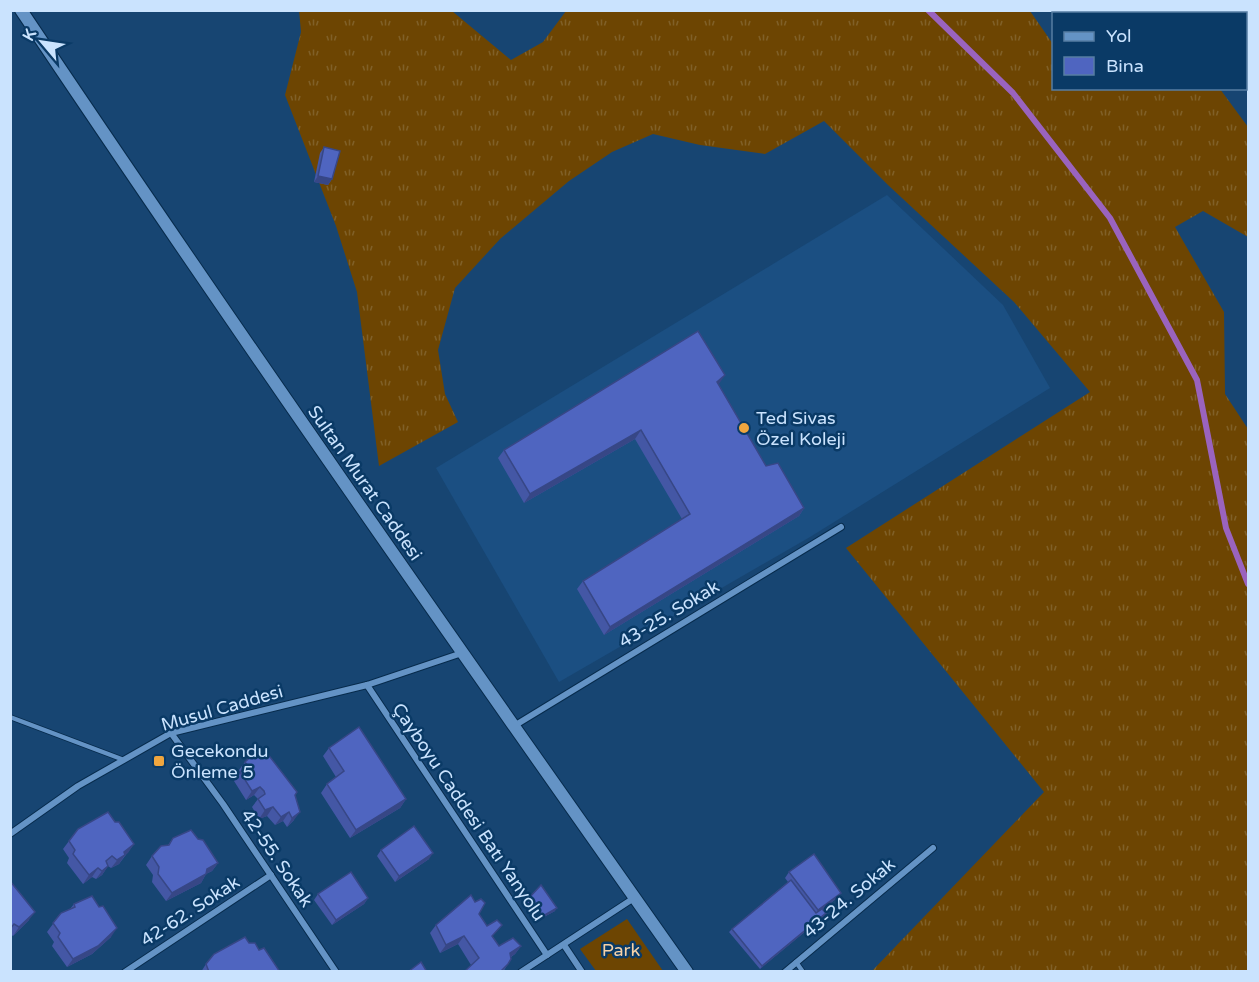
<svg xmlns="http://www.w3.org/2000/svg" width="1259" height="982" font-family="'Varela Round',sans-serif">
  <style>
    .built { fill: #1b4f82 }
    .grass { fill: url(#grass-tufts) }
    .park { fill: #6d4502 }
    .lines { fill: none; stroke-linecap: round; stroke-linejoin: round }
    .stream { stroke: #9a63be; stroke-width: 6 }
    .lane-casing { stroke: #072b4c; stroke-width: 6 }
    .street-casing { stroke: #072b4c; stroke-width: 8 }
    .secondary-casing { stroke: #072b4c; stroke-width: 14 }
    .lane { stroke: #6493c5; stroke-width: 4.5 }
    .street { stroke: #6493c5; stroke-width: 6 }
    .secondary { stroke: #6493c5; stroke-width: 12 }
    .wall { fill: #4457a5 }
    .shaded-wall { fill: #374786 }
    .building { fill: #4f65c0; stroke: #374786; stroke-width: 1.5 }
    .poi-dot { fill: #f0a63f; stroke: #0a3a66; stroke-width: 2 }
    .labels { text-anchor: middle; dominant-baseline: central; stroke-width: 5; stroke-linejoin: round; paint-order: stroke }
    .poi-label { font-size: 18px; fill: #cae3fe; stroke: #0a3a66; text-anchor: start }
    .street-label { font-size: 18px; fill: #cae3fe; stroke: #0a3a66 }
    .park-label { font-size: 18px; fill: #f7d2a7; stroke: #0a3a66 }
  </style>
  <defs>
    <pattern id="grass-tufts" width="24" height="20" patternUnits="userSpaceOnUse" patternTransform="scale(1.5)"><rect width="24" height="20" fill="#6d4502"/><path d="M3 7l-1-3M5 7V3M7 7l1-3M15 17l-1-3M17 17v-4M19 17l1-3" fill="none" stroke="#806028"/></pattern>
  </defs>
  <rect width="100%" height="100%" fill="#174572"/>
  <polygon class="built" points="887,195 1003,305 1050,388 810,537 559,682 436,468"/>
  <polygon class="grass" points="299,10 452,11 511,60 543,42 566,11 1030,11 1053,44 1054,88 1220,89 1248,127 1248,237 1203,211 1175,227 1224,312 1225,394 1248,429 1248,971 872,971 1044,792 846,548 1090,392 1014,302 888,185 824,121 765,154 700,145 653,134 612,152 569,181 500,239 455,288 438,350 445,394 458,422 379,466 357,292 336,226 285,95 301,32"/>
  <polygon class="park" points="627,919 663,971 596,971 580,949"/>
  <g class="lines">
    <polyline class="stream" points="928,10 1013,93 1110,218 1197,380 1226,528 1248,584"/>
    <defs>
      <g id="lane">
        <polyline points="10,717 124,760"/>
        <polyline points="796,962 803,972"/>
      </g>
      <g id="street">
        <polyline points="367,685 547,955"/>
        <polyline points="514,726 841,527"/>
        <polyline points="171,733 223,804 336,972"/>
        <polyline points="10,834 78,786 171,733 367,685 462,653"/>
        <polyline points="564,945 582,972"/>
        <polyline points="125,972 271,875"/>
        <polyline points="521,972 634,898"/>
        <polyline points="785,972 933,848"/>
      </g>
      <path id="secondary" d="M21 10C238 334 462 653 687 972"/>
    </defs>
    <use href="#lane" class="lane-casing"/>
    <use href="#street" class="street-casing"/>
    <use href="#secondary" class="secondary-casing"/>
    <use href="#lane" class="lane"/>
    <use href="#street" class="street"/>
    <use href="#secondary" class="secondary"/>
  </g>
  <g class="wall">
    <polygon points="324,147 332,179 328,185 314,182 320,153"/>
    <polygon points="719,384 718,385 766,466 804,508 799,516 604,635 577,589 583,581 682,519 635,439 524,503 498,458 504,450"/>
    <polygon points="329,748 406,799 400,808 350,838 321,793 327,784 336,777 323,756"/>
    <polygon points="245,762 295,795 294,820 287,827 283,821 275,825 267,816 259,819 252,807 258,799 254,795 246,800 234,781 240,772 239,770"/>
    <polygon points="115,822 134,844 119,864 111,868 108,866 102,875 96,879 92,877 83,884 67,863 69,858 63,849 78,829"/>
    <polygon points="173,838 218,863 212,871 206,874 201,883 166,901 152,882 153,875 146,865 152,856 168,845"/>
    <polygon points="381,850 429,859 395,882 377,856"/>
    <polygon points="789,872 841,893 837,898 823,909 826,913 824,916 760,969 729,932 732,929 788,882 785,878"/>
    <polygon points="10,881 29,920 13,936 10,934"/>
    <polygon points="318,894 368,898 364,904 332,925 314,900"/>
    <polygon points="528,899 555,911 540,919 526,902"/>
    <polygon points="74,904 111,937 92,954 67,967 52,946 54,942 47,932 61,913 70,909"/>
    <polygon points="436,925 493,937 499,946 521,946 515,954 511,957 511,959 503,972 464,972 471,965 458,944 440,953 430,933"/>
    <polygon points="249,943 259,950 280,972 201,972 206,964"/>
  </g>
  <g class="shaded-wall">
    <polygon points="318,176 332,179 328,185 314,182"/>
    <polygon points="725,375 719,384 711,390 717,382"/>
    <polygon points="641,430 635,439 524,503 530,494"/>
    <polygon points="804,508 799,516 604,635 610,627"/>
    <polygon points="260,787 254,795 246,800 252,791"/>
    <polygon points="406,799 400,808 350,838 356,830"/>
    <polygon points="273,807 267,816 259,819 265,810"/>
    <polygon points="289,812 283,821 275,825 281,817"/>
    <polygon points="300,812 294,820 287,827 292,818"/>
    <polygon points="134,844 128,853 124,856 125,855 119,864 111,868 124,852"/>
    <polygon points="433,853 429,859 395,882 399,876"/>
    <polygon points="218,863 212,871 206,874 201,883 166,901 172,893 207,869"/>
    <polygon points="108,866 102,875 96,879 102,871"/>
    <polygon points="98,868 92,877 83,884 89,875"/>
    <polygon points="841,893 837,898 814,916 818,910"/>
    <polygon points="368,898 364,904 332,925 336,920"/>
    <polygon points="557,908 555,911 540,919 543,916"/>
    <polygon points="35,912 29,920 13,936 19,927"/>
    <polygon points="826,913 824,916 760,969 762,966"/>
    <polygon points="117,928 111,937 92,954 67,967 73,959"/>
    <polygon points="464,936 458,944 440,953 446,945"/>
    <polygon points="521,946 515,954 504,961 510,953"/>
  </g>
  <g class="building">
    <polygon points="324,147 340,151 332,179 318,176"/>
    <polygon points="698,331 725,375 717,382 766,466 778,463 804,508 610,627 583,581 690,514 641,430 530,494 504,450"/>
    <polygon points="359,727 406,799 356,830 327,784 344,771 329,748"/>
    <polygon points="260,748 267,753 297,792 295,795 300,812 292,818 289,812 281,817 273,807 265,810 258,799 265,794 264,791 260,787 252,791 240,772 248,766 245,762"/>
    <polygon points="108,812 115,822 119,822 134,844 124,852 125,855 117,860 112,856 106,861 108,866 102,871 98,868 89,875 73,854 75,850 69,841 78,829"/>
    <polygon points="414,826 433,853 399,876 381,850"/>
    <polygon points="191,830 198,839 203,840 218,863 207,869 206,874 172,893 158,874 159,867 152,856 161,846 169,845 173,838"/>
    <polygon points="814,854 841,893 818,910 789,872"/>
    <polygon points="351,872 368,898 336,920 318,894"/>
    <polygon points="791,880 816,913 822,909 826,913 762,966 732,929"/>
    <polygon points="10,881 35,912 19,927 14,924 10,929"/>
    <polygon points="541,885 557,908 543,916 528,899"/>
    <polygon points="471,895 475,902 481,899 485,903 479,914 487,926 497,920 502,925 492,936 499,946 513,938 521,946 510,953 511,959 508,964 500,972 464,972 479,958 464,936 446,945 436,925"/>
    <polygon points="92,896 99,907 103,906 117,928 98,946 73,959 58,937 60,933 53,923 61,913 75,907 74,904"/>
    <polygon points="245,937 249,943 255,943 259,950 264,948 280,972 209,972 206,964 214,954"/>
    <polygon points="421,962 427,972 408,972"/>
  </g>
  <g class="poi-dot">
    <circle cx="744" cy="428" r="6"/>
    <rect x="153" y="755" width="12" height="12" rx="3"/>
  </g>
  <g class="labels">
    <g class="poi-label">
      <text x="756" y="418">Ted Sivas<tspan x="756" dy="21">Özel Koleji</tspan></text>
      <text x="171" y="751">Gecekondu<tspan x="171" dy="21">Önleme 5</tspan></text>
    </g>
    <g class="street-label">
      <text transform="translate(365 483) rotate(55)">Sultan Murat Caddesi</text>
      <text transform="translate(669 614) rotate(-31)">43-25. Sokak</text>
      <text transform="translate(222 708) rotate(-16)">Musul Caddesi</text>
      <text transform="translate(469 812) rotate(56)">Çayboyu Caddesi Batı Yanyolu</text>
      <text transform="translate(277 858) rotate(56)">42-55. Sokak</text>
      <text transform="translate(849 898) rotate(-40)">43-24. Sokak</text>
      <text transform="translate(190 911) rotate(-33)">42-62. Sokak</text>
    </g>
    <g class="park-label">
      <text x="621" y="950">Park</text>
    </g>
  </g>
  <rect width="1259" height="982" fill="none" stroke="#cae3fe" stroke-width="24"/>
  <rect x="1052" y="12" width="195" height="78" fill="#0a3a66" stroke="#577ea3" stroke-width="1.5"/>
  <rect x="1064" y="32" width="30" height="9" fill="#6493c5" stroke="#577ea3" stroke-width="1.5"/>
  <text x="1106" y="42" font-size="18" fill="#cae3fe">Yol</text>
  <rect x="1064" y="57" width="30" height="18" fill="#4f65c0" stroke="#577ea3" stroke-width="1.5"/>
  <text x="1106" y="72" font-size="18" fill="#cae3fe">Bina</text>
  <g transform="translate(42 42) rotate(299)" stroke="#0a3a66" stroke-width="4.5" paint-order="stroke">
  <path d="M0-4.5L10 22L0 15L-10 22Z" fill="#cae3fe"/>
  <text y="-9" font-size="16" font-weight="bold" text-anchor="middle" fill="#cae3fe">K</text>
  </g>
</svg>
